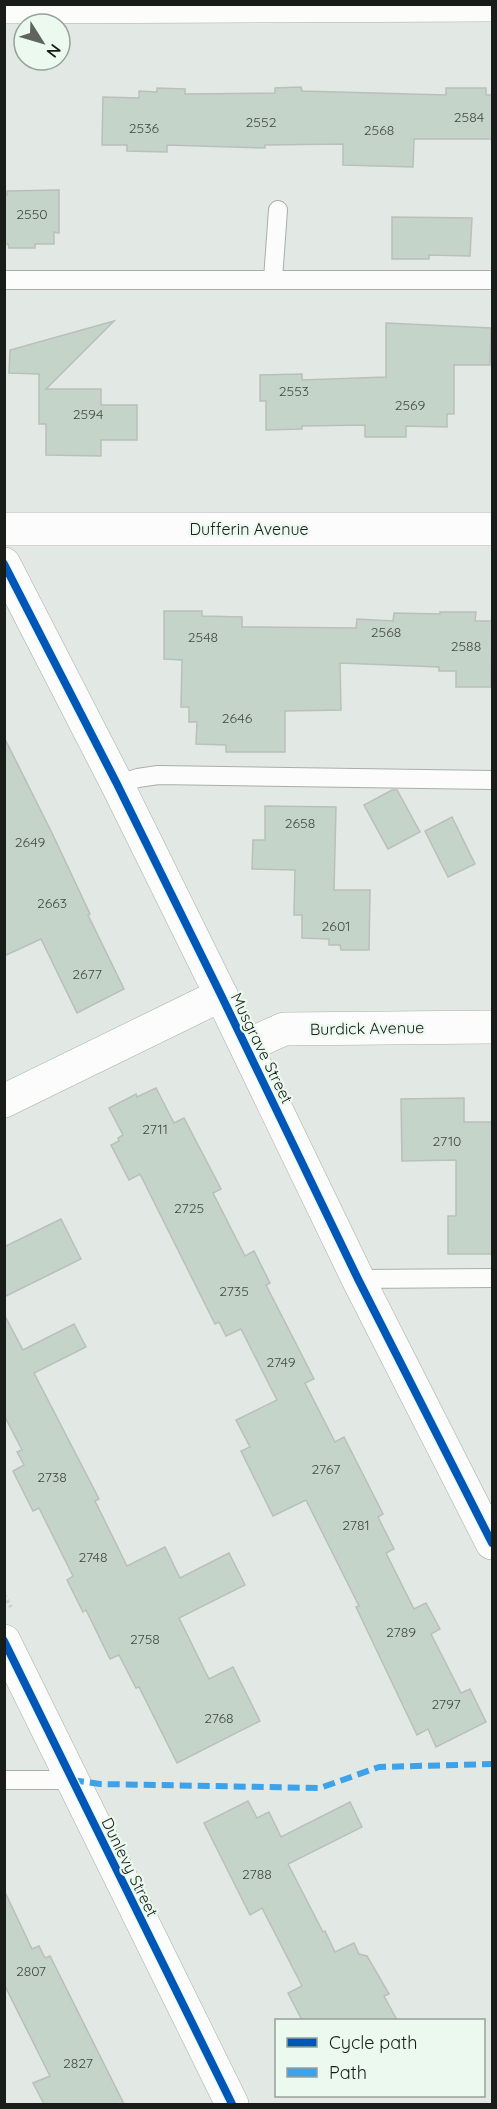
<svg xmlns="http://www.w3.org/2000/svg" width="497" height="2109" font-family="Quicksand,sans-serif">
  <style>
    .building { fill: #c5d4c9; stroke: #babfbb; stroke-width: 1.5 }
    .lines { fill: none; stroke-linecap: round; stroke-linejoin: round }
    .lane-casing { stroke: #a9aeaa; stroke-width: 20 }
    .street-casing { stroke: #a9aeaa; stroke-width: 34 }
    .path { stroke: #cdcecd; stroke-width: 4; stroke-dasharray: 3 3; stroke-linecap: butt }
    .lane { stroke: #fbfcfb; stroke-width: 18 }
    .street { stroke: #fbfcfb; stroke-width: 33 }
    .quiet { stroke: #3da2ea; stroke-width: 6; stroke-dasharray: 12 6; stroke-linecap: butt }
    .cycleway-casing { stroke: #ebf9ef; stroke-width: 11 }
    .cycleway { stroke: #0057b8; stroke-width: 8 }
    .labels { text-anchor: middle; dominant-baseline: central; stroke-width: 4.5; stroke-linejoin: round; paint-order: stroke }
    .number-label { font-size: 14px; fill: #434b45 }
    .street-label { font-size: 16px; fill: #181d19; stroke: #ebf9ef }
  </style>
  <rect width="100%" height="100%" fill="#e2e8e3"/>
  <g class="building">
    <polygon points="301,87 302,91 446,95 446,88 486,88 486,95 492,95 492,139 414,139 413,167 343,165 343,144 265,145 265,148 167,145 167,152 127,151 127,145 102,145 103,97 139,98 139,91 157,92 157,88 185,89 185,94 275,93 275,88"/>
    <polygon points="59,190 59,233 54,232 54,244 35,244 35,248 9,248 8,244 4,244 4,195 7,195 7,191"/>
    <polygon points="392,217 472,218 470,256 429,255 429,259 392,259"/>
    <polygon points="114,321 46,389 101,389 101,405 137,405 137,440 101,440 101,456 46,455 46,424 39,424 39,374 9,373 10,350"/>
    <polygon points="386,323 491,328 490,365 454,365 454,414 447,414 447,427 406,426 406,437 365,437 365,425 302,426 302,429 266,430 266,401 260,401 260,375 302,374 302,380 386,377"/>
    <polygon points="164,611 202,611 202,616 242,617 242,627 356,628 357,619 393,621 394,613 440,614 440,612 476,612 475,621 492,621 491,687 456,687 456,671 439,671 439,667 340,663 341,710 285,711 285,752 226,752 226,745 196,744 197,722 189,722 189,707 181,707 182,660 164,659"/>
    <polygon points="4,737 52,833 90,914 88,915 124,989 77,1013 41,939 4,956"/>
    <polygon points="392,790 397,790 420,832 388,849 364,805"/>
    <polygon points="265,806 336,807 334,890 370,890 369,950 341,950 340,945 329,945 329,939 302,938 302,915 294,915 295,870 252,869 253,840 265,840"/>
    <polygon points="452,817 475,864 448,877 425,831"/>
    <polygon points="156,1088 174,1123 184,1118 221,1189 213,1193 245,1256 254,1251 270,1283 266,1285 314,1379 305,1383 335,1442 344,1437 383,1514 378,1517 394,1549 386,1553 414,1609 426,1603 440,1629 431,1634 461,1693 470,1689 486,1722 436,1747 428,1729 417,1735 356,1607 359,1606 306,1500 273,1516 241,1451 250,1447 236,1420 277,1400 241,1329 226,1336 219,1322 215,1324 140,1174 129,1180 111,1145 119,1141 118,1138 123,1135 109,1108 136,1094 137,1097"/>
    <polygon points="464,1098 464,1122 492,1122 492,1254 448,1254 448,1216 456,1216 456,1160 402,1161 401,1099"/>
    <polygon points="61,1219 81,1259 4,1297 4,1247"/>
    <polygon points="4,1314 23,1350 74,1324 86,1347 34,1373 99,1499 95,1501 127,1566 165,1547 180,1578 229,1553 245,1585 179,1618 209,1679 233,1667 260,1721 177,1763 139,1687 136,1688 119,1655 110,1659 86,1610 83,1612 67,1580 73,1576 39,1508 33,1511 13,1471 24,1465 17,1452 22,1450 4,1415"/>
    <polygon points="248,1801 257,1818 269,1812 281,1837 350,1802 362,1827 288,1864 323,1932 325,1931 335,1952 354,1943 359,1954 367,1956 389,1994 384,1996 397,2020 302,2020 288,1993 302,1986 262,1908 250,1915 204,1823"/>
    <polygon points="4,1890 32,1949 39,1946 45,1958 50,1956 124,2104 44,2104 33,2083 50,2076 4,1984"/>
  </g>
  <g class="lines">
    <defs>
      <g id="lane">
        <polyline points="273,279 278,210"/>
        <polyline points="4,280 492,280"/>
        <polyline points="117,784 138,778 158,775 492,780"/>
        <polyline points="358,1279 492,1278"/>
        <polyline points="4,1780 72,1780"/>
      </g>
      <g id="street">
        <polyline points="4,7 492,5"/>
        <polyline points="4,529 492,529"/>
        <polyline points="4,564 117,784 221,995 358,1279 492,1543"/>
        <polyline points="246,1046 284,1029 492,1027"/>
        <polyline points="4,1101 221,995"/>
        <polyline points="4,1641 232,2104"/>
      </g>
    </defs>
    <use href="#lane" class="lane-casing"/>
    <use href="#street" class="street-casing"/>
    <polyline class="path" points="4,1595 11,1607"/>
    <use href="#lane" class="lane"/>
    <use href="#street" class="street"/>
    <polyline class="quiet" points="72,1780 100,1784 320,1788 379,1767 492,1764"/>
    <defs>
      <g id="cycleway">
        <polyline points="4,564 117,784 221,995 358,1279 492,1543"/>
        <polyline points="4,1641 232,2104"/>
      </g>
    </defs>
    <use href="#cycleway" class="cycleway-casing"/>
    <use href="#cycleway" class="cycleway"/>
  </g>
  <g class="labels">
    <g class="number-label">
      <text x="469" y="117">2584</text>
      <text x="261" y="122">2552</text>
      <text x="144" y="128">2536</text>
      <text x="379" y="130">2568</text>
      <text x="32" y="214">2550</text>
      <text x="294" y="391">2553</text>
      <text x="410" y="405">2569</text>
      <text x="88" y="414">2594</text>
      <text x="386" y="632">2568</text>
      <text x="203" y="637">2548</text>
      <text x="466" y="646">2588</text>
      <text x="237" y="718">2646</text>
      <text x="300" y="823">2658</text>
      <text x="30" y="842">2649</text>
      <text x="52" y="903">2663</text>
      <text x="336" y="926">2601</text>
      <text x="87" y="974">2677</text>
      <text x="155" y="1129">2711</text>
      <text x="447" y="1141">2710</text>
      <text x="189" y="1208">2725</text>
      <text x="234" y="1291">2735</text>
      <text x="281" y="1362">2749</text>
      <text x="326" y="1469">2767</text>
      <text x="52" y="1477">2738</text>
      <text x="356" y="1525">2781</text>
      <text x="93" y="1557">2748</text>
      <text x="401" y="1632">2789</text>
      <text x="145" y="1639">2758</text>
      <text x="446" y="1704">2797</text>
      <text x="219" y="1718">2768</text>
      <text x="257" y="1874">2788</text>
      <text x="31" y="1971">2807</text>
      <text x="78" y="2063">2827</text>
    </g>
    <g class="street-label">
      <text x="249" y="529">Dufferin Avenue</text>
      <text transform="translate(367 1028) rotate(-1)">Burdick Avenue</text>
      <text transform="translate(262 1048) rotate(64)">Musgrave Street</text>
      <text transform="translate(130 1867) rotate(64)">Dunlevy Street</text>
    </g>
  </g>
  <rect width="497" height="2109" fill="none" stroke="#181d19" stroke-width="12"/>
  <rect x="275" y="2019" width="210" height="78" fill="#ebf9ef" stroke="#97a199" stroke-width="1.5"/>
  <rect x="287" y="2038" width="30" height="9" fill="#0057b8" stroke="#97a199" stroke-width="1.5"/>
  <text x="329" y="2049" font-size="18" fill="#181d19">Cycle path</text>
  <rect x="287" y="2068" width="30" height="9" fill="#3da2ea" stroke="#97a199" stroke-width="1.5"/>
  <text x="329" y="2079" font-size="18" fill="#181d19">Path</text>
  <g transform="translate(42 42) rotate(127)"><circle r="28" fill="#ebf9ef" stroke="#97a199" stroke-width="1.5"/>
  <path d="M0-4.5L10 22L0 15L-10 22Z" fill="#5f6460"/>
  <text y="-9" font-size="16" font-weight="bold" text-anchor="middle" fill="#181d19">N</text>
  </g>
</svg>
